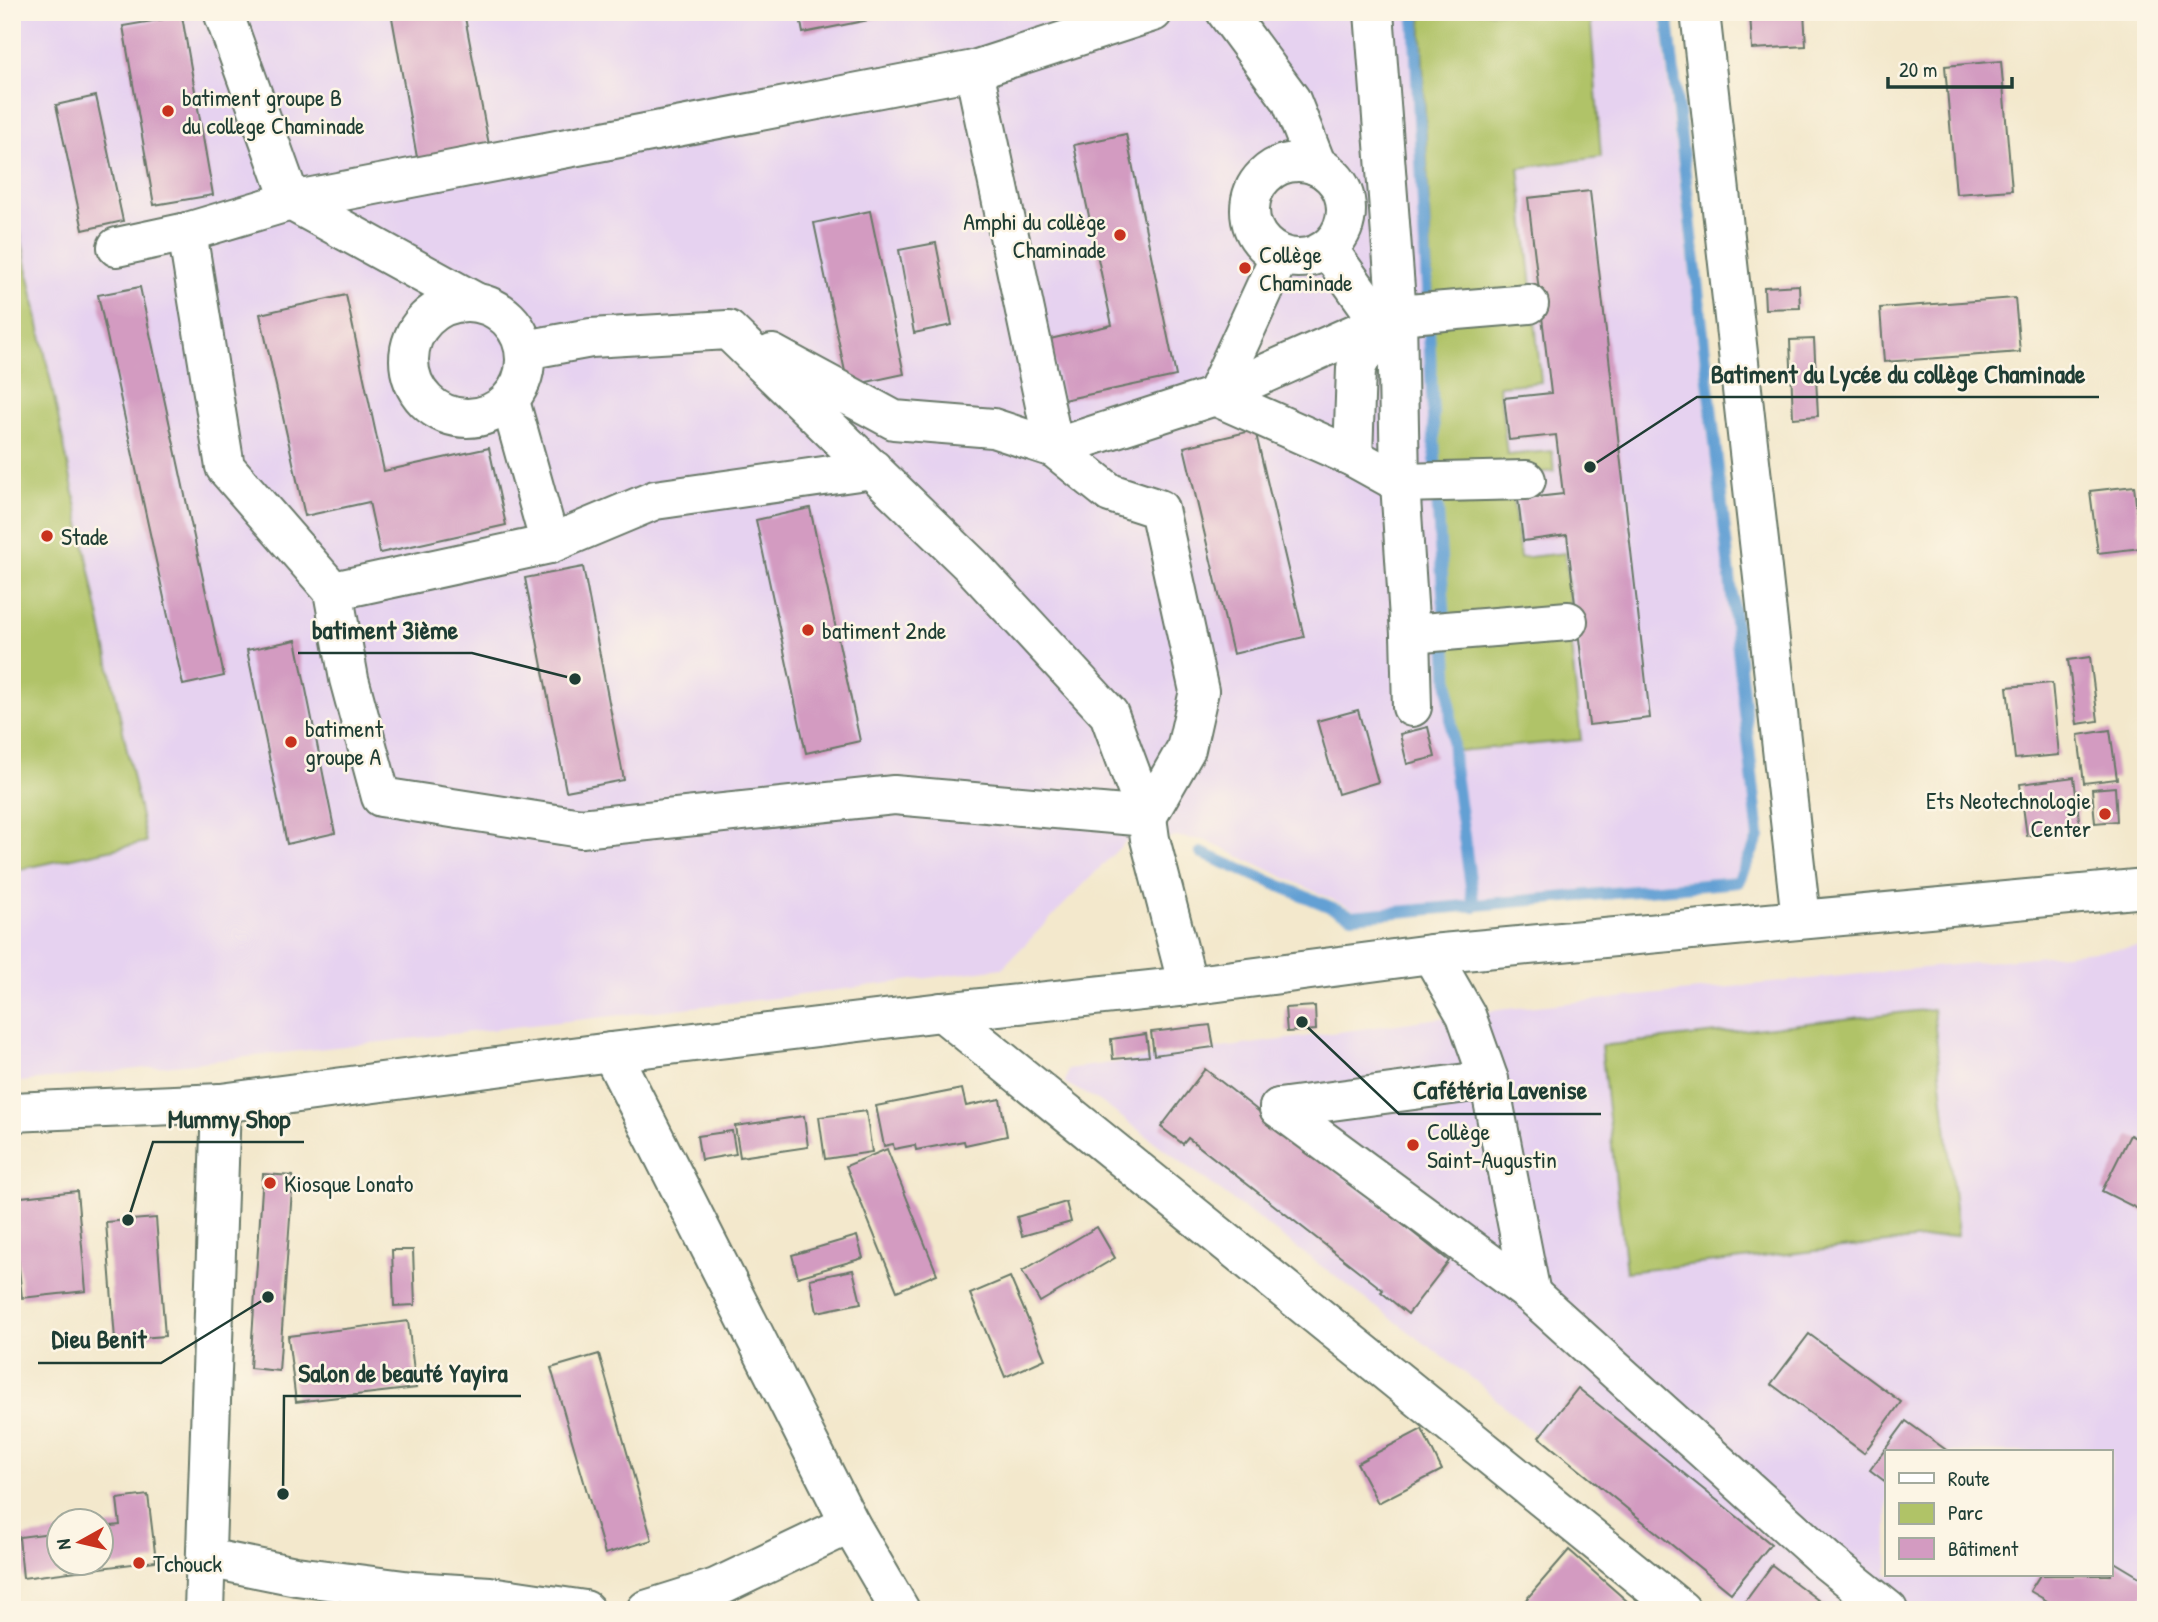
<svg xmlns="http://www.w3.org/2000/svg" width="2158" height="1622" font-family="'Patrick Hand',sans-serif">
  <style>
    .built { fill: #e6d2f0; fill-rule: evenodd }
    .green { fill: #b0c367; stroke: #68804e; stroke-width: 2 }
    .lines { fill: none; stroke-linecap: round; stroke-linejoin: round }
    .stream { stroke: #63a0d4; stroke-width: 12 }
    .building { fill: #d39bc1 }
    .minor-casing { stroke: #697969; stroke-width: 42 }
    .minor { stroke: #fff; stroke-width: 38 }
    .poi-dot { fill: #c8321e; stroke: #fcf5e5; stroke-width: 2.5 }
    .labels { text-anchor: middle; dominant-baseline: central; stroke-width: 5; stroke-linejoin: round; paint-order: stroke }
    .poi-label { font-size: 24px; fill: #1f3d34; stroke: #fcf5e5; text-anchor: start }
    .leader { fill: none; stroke: #1f3d34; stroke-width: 2.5 }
    .callout-dot { fill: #1f3d34; stroke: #fcf5e5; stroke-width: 2.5 }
    .callout-label { font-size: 26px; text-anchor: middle; font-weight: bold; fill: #1f3d34; stroke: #fcf5e5; stroke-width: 5; stroke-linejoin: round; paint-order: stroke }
  </style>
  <rect width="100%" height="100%" fill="#fcf5e5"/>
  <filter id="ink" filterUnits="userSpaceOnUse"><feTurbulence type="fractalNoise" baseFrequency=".0143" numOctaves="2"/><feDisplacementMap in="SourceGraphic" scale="14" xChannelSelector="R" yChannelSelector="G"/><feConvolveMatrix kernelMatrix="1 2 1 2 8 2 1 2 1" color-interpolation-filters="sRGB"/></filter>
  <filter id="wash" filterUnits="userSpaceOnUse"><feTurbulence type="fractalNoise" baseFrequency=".00686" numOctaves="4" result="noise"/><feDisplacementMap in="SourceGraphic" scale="28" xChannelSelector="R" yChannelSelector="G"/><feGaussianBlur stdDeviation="1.57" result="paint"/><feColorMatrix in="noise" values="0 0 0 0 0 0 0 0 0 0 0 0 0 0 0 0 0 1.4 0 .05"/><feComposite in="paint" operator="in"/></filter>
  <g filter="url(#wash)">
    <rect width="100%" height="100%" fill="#f3e8cc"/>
    <g class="built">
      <polygon points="12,12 1660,12 1753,835 1734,876 1355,910 1204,840 1179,837 1126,841 1002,968 793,996 12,1083"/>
      <path d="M2146 946V1610H1750L1539 1437 1478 1383 1101 1102 1065 1083 1068 1069 1506 1009ZM1887 1452H2111V1575H1887Z"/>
    </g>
    <g class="green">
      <polygon points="1421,12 1590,12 1601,157 1519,168 1533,297 1433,305"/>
      <polygon points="19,228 146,842 12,871 12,230"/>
      <polygon points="1534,310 1541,382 1499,386 1507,455 1552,451 1554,471 1439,483 1433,317"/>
      <polygon points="1440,495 1513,499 1520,558 1565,553 1571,615 1449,627"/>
      <polygon points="1569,627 1581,740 1458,751 1449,638"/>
      <polygon points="1933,1009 1958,1235 1626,1272 1601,1046"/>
    </g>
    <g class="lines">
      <g class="stream">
        <polyline points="1414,12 1436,479 1454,767 1474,907"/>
        <polyline points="1201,853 1352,916 1738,882 1759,837 1667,12"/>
      </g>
    </g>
    <g id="blocks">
      <g class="building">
        <polygon points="391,12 464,12 490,150 418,163"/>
        <polygon points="799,12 898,12 899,14 803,33"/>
        <polygon points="1750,12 1804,12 1806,46 1752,49"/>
        <polygon points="182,16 213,195 154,205 123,26"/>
        <polygon points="2001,61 2012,190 1956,194 1945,66"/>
        <polygon points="96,96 123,221 83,230 56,105"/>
        <polygon points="1126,134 1176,376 1063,400 1050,339 1112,325 1074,145"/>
        <polygon points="1590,191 1650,718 1589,725 1567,535 1523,541 1518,499 1563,494 1556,435 1509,440 1504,398 1551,393 1528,198"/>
        <polygon points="870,211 904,374 848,386 814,223"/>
        <polygon points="936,243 952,325 914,333 899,250"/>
        <polygon points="1799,285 1800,308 1765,309 1764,287"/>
        <polygon points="140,287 224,676 183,685 98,295"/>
        <polygon points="346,295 384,471 489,448 506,525 380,553 369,502 305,516 260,314"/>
        <polygon points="2015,298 2020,352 1884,362 1880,308"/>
        <polygon points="1814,339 1818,416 1793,418 1790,340"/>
        <polygon points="1255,430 1304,637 1233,654 1184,447"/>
        <polygon points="2134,486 2141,548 2098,553 2090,491"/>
        <polygon points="810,508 860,741 806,753 756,520"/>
        <polygon points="583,567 624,780 566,791 525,578"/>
        <polygon points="296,640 335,833 287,844 247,650"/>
        <polygon points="2090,657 2098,721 2077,724 2068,660"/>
        <polygon points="2052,683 2059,755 2015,759 2007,687"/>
        <polygon points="1358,710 1378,782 1338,794 1317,721"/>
        <polygon points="1428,727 1435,757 1407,764 1400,734"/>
        <polygon points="2110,730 2117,779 2084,783 2078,735"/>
        <polygon points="2074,777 2080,829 2027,836 2020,784"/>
        <polygon points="2115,787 2117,821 2095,823 2092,789"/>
        <polygon points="1315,1006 1316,1030 1287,1032 1285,1008"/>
        <polygon points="1210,1025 1214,1047 1154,1055 1151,1032"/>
        <polygon points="1146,1034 1149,1056 1113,1059 1111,1039"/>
        <polygon points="1205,1069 1449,1261 1408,1314 1381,1292 1383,1290 1188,1138 1183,1144 1161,1127"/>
        <polygon points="962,1089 966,1106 1000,1099 1007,1136 965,1145 964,1141 916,1150 915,1145 894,1149 893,1144 884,1146 876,1106"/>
        <polygon points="866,1111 872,1152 825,1159 819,1117"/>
        <polygon points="804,1116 808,1147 740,1157 735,1126"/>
        <polygon points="732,1131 736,1154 701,1160 697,1136"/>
        <polygon points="2130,1135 2146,1143 2146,1213 2102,1191"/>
        <polygon points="887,1149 937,1274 897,1291 846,1166"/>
        <polygon points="263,1174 293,1176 279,1371 250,1368"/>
        <polygon points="77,1191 86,1291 22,1298 12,1198"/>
        <polygon points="1066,1202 1071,1222 1022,1236 1017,1217"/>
        <polygon points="156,1218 165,1336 115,1340 106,1222"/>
        <polygon points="1097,1227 1115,1258 1040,1302 1022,1271"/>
        <polygon points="857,1236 863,1258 798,1277 792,1255"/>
        <polygon points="392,1250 413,1250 415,1305 394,1306"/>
        <polygon points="853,1270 861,1303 817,1312 810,1279"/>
        <polygon points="1010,1277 1045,1359 1005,1377 970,1294"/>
        <polygon points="408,1321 416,1388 296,1402 288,1336"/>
        <polygon points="1809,1334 1901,1402 1864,1453 1771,1384"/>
        <polygon points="599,1354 652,1540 605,1554 551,1368"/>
        <polygon points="1578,1388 1771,1544 1731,1593 1539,1437"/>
        <polygon points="1906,1421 1949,1452 1887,1452 1887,1483 1870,1470"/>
        <polygon points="1422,1429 1442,1470 1378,1503 1357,1463"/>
        <polygon points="148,1495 156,1561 23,1578 19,1537 60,1532 60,1562 102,1562 102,1527 120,1525 117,1499"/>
        <polygon points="1569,1550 1628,1602 1622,1610 1517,1610"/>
        <polygon points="2111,1560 2146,1581 2146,1590 2135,1610 2063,1610 2030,1591 2040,1575 2111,1575"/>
        <polygon points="1772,1565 1831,1610 1739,1610"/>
      </g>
    </g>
  </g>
  <g filter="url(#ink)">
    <use href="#blocks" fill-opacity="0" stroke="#697969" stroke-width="2"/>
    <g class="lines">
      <defs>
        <g id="minor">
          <polyline points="223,12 291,201 974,70 1153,12"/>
          <polyline points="1226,12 1291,100 1317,166"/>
          <polyline points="1374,12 1397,315 1400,483 1410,634 1412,707"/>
          <polyline points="1700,12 1801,919"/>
          <circle cx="1298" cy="210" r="48"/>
          <polyline points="187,232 225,467 333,591 349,679 381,797 581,828 894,795 1147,817 1150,839 1188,986"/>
          <polyline points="117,247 187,232 291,201 475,302"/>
          <polyline points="1328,249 1380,322 1356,368 1353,457"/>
          <polyline points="1280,255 1215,396 1353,457 1400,483 1526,480"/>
          <circle cx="467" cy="360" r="58"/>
          <polyline points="525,350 591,338 728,330 973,567 1109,714 1147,817 1186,749 1199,691 1159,509 1110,493 1054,448 974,70"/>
          <polyline points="772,354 894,420 993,428 1054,448 1215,396 1397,315 1529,304"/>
          <polyline points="550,544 655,500 873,469"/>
          <polyline points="333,591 550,544 510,401"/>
          <polyline points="1410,634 1568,621"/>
          <polyline points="1431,954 1466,1015 1489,1080 1531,1294"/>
          <polyline points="942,1012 1681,1610"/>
          <polyline points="611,1052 850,1524 900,1610"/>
          <polyline points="1279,1108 1531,1294 1827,1561 1888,1610"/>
          <polyline points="1279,1108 1489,1080"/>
          <polyline points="12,1112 221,1103 611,1052 942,1012 1188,986 1431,954 2146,888"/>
          <polyline points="207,1558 296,1576 412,1591 490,1596 585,1610"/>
          <polyline points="204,1610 221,1103"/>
          <polyline points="646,1610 716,1588 850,1524"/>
        </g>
      </defs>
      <use href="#minor" class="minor-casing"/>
      <use href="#minor" class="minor"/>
    </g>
  </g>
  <g class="poi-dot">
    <circle cx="168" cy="111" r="7"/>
    <circle cx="1120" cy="235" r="7"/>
    <circle cx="1245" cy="268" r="7"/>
    <circle cx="47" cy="536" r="7"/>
    <circle cx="808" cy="630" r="7"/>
    <circle cx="291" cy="742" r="7"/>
    <circle cx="2105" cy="814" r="7"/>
    <circle cx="1413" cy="1145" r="7"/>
    <circle cx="270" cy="1183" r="7"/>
    <circle cx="139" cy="1563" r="7"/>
  </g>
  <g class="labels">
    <g class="poi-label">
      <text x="182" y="97">batiment groupe B<tspan x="182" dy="28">du college Chaminade</tspan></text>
      <text x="1106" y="221" text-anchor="end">Amphi du collège<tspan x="1106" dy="28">Chaminade</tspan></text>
      <text x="1259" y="254">Collège<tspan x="1259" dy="28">Chaminade</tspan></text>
      <text x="61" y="536">Stade</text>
      <text x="822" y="630">batiment 2nde</text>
      <text x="305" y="728">batiment<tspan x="305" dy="28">groupe A</tspan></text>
      <text x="2091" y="800" text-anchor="end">Ets Neotechnologie<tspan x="2091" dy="28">Center</tspan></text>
      <text x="1427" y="1131">Collège<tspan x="1427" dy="28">Saint-Augustin</tspan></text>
      <text x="284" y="1183">Kiosque Lonato</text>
      <text x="153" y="1563">Tchouck</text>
    </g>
  </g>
  <path class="leader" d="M1590 467L1697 397H2099M575 679L472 653H298M1302 1022L1399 1114H1601M128 1220L153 1142H304M268 1297L161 1363H38M283 1494L284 1396H521"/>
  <g class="callout-dot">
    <circle cx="1590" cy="467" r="7"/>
    <circle cx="575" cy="679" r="7"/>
    <circle cx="1302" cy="1022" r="7"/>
    <circle cx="128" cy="1220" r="7"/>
    <circle cx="268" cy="1297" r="7"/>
    <circle cx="283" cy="1494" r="7"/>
  </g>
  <g class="callout-label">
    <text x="1898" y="383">Batiment du Lycée du collège Chaminade</text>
    <text x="385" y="639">batiment 3ième</text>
    <text x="1500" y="1099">Cafétéria Lavenise</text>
    <text x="229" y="1128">Mummy Shop</text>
    <text x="99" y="1348">Dieu Benit</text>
    <text x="403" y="1382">Salon de beauté Yayira</text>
  </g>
  <rect width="2158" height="1622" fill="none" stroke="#fcf5e5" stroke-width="42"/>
  <rect x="1885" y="1450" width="228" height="126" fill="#fcf5e5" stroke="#a4ab9e" stroke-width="2"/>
  <rect x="1899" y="1473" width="35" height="10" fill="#ffffff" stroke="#a4ab9e" stroke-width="2"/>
  <text x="1948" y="1486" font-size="21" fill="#1f3d34">Route</text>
  <rect x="1899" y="1503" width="35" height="21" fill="#b0c367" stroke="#a4ab9e" stroke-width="2"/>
  <text x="1948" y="1520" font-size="21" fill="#1f3d34">Parc</text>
  <rect x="1899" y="1538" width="35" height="21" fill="#d39bc1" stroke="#a4ab9e" stroke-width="2"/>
  <text x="1948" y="1556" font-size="21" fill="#1f3d34">Bâtiment</text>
  <g transform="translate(80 1542) rotate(262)"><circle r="33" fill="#fcf5e5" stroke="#a4ab9e" stroke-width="2"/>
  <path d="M0-5L12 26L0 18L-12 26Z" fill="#c8321e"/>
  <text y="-10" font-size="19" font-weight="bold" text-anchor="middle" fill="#1f3d34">N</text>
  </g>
  <path d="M1888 77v10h124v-10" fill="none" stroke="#1f3d34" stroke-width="3.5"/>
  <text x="1899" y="77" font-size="21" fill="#1f3d34" stroke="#fcf5e5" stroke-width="5" paint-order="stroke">20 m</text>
</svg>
